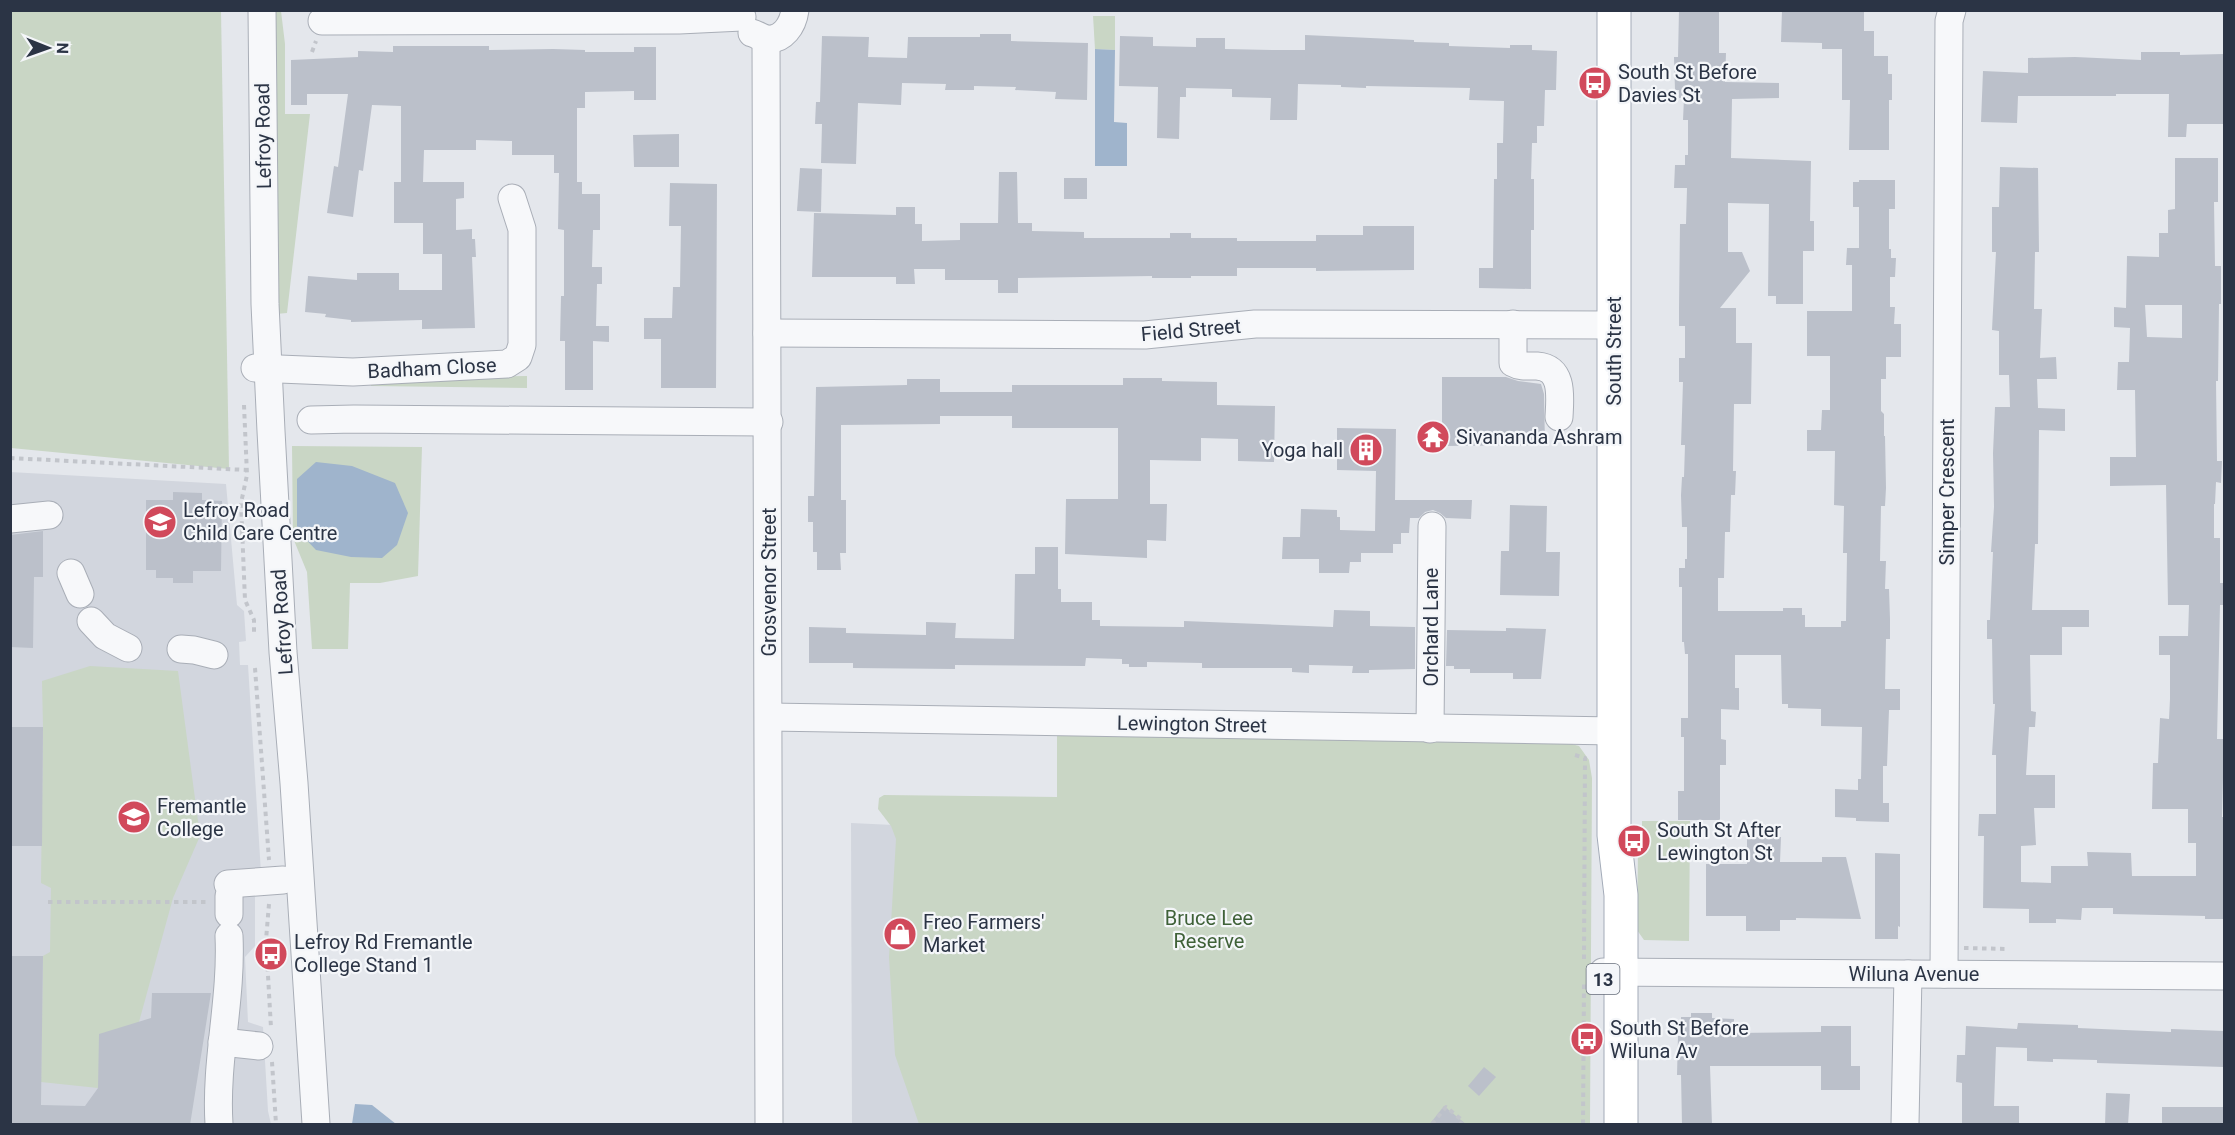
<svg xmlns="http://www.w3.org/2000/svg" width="2235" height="1135" font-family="Roboto,sans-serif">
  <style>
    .built { fill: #d2d6de }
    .green { fill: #c9d6c5 }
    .water { fill: #9fb4cc }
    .building { fill: #bbc0ca; fill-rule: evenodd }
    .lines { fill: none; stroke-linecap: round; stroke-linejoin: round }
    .minor-casing { stroke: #a9aeb7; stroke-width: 29 }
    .major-casing { stroke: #a3abb8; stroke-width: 35 }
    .path { stroke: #c2c5cb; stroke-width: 4; stroke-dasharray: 4.5 4.5; stroke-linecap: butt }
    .minor { stroke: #f7f8fa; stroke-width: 27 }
    .major { stroke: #fff; stroke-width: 33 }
    .labels { text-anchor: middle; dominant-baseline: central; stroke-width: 4.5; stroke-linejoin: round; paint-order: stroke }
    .shield { fill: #f4f6f9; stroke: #676e7b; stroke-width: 1.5 }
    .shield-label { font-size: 18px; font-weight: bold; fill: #2b3445 }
    .poi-label { font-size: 20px; fill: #2b3445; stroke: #f4f6f9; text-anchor: start }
    .street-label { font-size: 20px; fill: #2b3445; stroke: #f4f6f9 }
    .park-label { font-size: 20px; fill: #3f6138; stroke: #f4f6f9 }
  </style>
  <rect width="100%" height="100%" fill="#e4e7ec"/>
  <g class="built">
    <polygon points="10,472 226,484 237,605 244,611 246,641 239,642 240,665 248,665 261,873 255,895 255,946 245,957 247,1001 248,1022 263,1027 268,1111 271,1124 11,1124"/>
    <polygon points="851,823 936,827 1022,1124 852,1124"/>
  </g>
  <g class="green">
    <polygon points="10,11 221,11 229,469 11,448"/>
    <polygon points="275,11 281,11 285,44 285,114 310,114 287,313 276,314"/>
    <polygon points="1093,16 1115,16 1115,50 1095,49"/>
    <polygon points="527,376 527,388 371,386 371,378"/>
    <polygon points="292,446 422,447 418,576 380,583 350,583 348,649 312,649 307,572 293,538"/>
    <polygon points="90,666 178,671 200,836 173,898 139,1022 98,1088 41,1082 43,956 50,952 51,888 41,883 43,727 42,681"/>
    <polygon points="1057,732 1556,740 1579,746 1589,760 1592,778 1590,1124 919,1124 895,1055 889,957 896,839 891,826 878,809 879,798 884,795 1057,797"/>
    <polygon points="1642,821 1690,821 1689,941 1644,940 1637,930 1638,851 1642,844"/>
  </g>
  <g class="water">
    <polygon points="1095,49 1115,50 1114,122 1127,123 1127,166 1095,166"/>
    <polygon points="316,462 352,466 395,483 408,513 397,545 382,558 351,557 316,550 297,530 297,479"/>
    <polygon points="355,1104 372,1105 396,1124 352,1124"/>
  </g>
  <g class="building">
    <polygon points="1679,10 1719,10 1719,53 1726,53 1725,82 1779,83 1779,98 1732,99 1731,158 1811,161 1810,221 1814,221 1814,251 1803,251 1803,304 1776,304 1776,296 1768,296 1769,204 1728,203 1728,252 1742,252 1750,271 1720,308 1736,308 1736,343 1752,343 1751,404 1734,404 1733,471 1736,471 1735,495 1731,495 1730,532 1725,532 1724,578 1718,578 1718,611 1783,611 1783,608 1802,608 1802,615 1805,615 1805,627 1841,627 1841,621 1846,621 1847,553 1843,553 1844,506 1834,505 1835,451 1807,451 1807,430 1821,430 1822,410 1830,410 1830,356 1807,356 1807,311 1852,311 1852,265 1846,265 1847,248 1859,248 1859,207 1853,207 1853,182 1859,182 1859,180 1895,180 1895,209 1889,209 1889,249 1891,249 1891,258 1896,258 1895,277 1890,277 1890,307 1895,307 1894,324 1901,324 1901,357 1886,357 1886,379 1881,379 1881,411 1884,414 1884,436 1885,436 1886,488 1885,506 1881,506 1880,561 1886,561 1885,589 1889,589 1890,619 1890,639 1886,639 1885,689 1900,689 1900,710 1889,710 1887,766 1883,766 1883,803 1889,803 1889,822 1856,821 1856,818 1835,817 1835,789 1858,790 1858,779 1861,779 1862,727 1821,726 1821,709 1788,708 1788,704 1782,704 1781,655 1735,655 1735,688 1739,688 1739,710 1721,709 1721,739 1726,740 1726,765 1720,765 1720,820 1678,820 1678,791 1684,791 1684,737 1681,737 1681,718 1688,718 1688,654 1685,654 1684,642 1682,642 1682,587 1679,587 1679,568 1685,568 1685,559 1687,559 1687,527 1682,527 1681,495 1682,477 1684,477 1685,445 1681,445 1683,382 1679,382 1679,358 1685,358 1685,326 1679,326 1679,308 1680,224 1686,224 1687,188 1674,188 1675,165 1685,165 1685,155 1688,155 1688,120 1683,120 1684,98 1679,98 1679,90 1675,90 1674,57 1678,57"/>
    <polygon points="1782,10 1864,10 1864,31 1874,31 1874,56 1888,56 1888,74 1892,74 1892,100 1889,100 1889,150 1849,150 1850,100 1842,100 1842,49 1822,49 1822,43 1781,42"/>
    <polygon points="980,34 1011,34 1011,41 1088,43 1087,100 1055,99 1056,92 1015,90 1016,87 974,86 974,90 945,90 946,84 902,83 901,105 858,103 856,164 821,163 822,124 815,124 816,102 820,102 822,36 869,37 868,57 907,58 908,37 980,37"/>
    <polygon points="1305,35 1414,40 1414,42 1449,43 1449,46 1510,48 1510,45 1532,45 1532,50 1557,51 1556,90 1545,90 1544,126 1537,126 1537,143 1532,143 1531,179 1534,179 1534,230 1531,230 1531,289 1479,288 1479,268 1493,268 1494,179 1497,179 1497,143 1503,143 1504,101 1469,100 1470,88 1366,86 1366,88 1341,87 1341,85 1298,84 1297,120 1270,120 1271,98 1232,97 1232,89 1186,88 1186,97 1180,97 1179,139 1157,138 1158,87 1119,86 1120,36 1153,37 1153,46 1196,47 1196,38 1225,38 1225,49 1272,50 1305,50"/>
    <polygon points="393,46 489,46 489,50 553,49 585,50 585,52 634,52 634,47 656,47 656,100 634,100 634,91 585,92 585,108 577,108 577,182 582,182 582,194 600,194 600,230 593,230 592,267 602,267 602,284 597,284 596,326 609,326 609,342 593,341 593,390 565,390 565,341 560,341 561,296 564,296 564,230 558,229 559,173 554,173 554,155 512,155 512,141 476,140 476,150 424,150 423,182 464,182 464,198 456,199 456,230 472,229 472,239 475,239 476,257 472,257 475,328 422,329 422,320 351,322 351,320 325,317 326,314 305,312 308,276 357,280 357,273 399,273 399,290 442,290 442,254 423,254 423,223 394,223 394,182 401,182 401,106 372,105 363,171 359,170 353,217 327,213 334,166 338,167 348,94 307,94 307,105 291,105 291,60 358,57 358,51 393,52"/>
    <polygon points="2141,52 2180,52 2180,55 2224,54 2224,124 2187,124 2186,137 2168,137 2169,94 2116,94 2116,96 2018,96 2017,123 1981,122 1983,71 2028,73 2028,58 2075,57 2141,60"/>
    <polygon points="679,134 679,167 634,167 633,135"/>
    <path d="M2175 158H2218V202H2214L2215 266H2221V304H2219L2218 381H2216L2217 461H2222L2221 483 2216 482 2215 504H2214V538H2220V583H2224V605H2220L2217 739H2224L2222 817H2224V919H2205V916L2113 914V908H2082L2081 920 2056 919V923H2029V909L1983 908 1984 836H1978L1979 814H1996V755H1992L1995 704H1993L1992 639H1987V620H1990L1993 552H1991L1994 507 1993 453 1995 407H2010L2009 375H1999V331L1992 330 1996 252H1992V207H1999L2000 167 2038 168 2039 252H2035L2034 309H2042L2040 358 2056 357 2057 379H2037L2038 408 2065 409V431L2039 430 2038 544H2035L2032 610H2089V627H2062V655H2030L2031 711 2036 712 2035 727H2029L2026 775H2055V808H2034L2036 845 2021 846V882L2051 883V866H2088L2087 852 2131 853 2132 876H2196V843H2188V809H2152L2153 763H2158L2160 718 2169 719 2170 699V655H2159V636H2188L2189 605H2168L2166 485 2110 486V457H2136L2135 390H2117L2118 362H2129L2130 328 2114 327V307L2126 308 2127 256 2159 257V233H2168V210L2175 209ZM2145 305H2182V338L2147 337Z"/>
    <polygon points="800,168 822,169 821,212 797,211"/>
    <polygon points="999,172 1017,172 1018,223 1032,223 1032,231 1084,232 1084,238 1170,238 1170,233 1191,233 1191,238 1237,238 1237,241 1316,241 1316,235 1363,235 1363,226 1414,226 1414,270 1316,271 1316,268 1237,268 1237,276 1191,276 1191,278 1152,278 1152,276 1018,278 1018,293 998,293 998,280 945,280 945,269 914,269 915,284 896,284 896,277 812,277 814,213 896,215 896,207 915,207 915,224 922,224 922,241 960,240 960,223 998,223"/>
    <rect x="1064" y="178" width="23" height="21"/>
    <polygon points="670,183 717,184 716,388 661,388 661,339 644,339 644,318 672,318 673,287 680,287 681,226 669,226"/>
    <polygon points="1442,377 1506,377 1518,381 1541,384 1544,394 1545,445 1442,446"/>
    <polygon points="1123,378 1162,378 1162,381 1217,382 1217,405 1275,406 1274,462 1238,461 1238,439 1201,438 1201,461 1150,460 1150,504 1167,504 1166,541 1147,540 1147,558 1065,554 1066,499 1118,499 1118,428 1012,428 1012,416 940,416 940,424 841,425 841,500 846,500 846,553 840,553 841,570 817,570 817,552 813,552 813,522 808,522 808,496 814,496 816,387 907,385 907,379 940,379 940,392 1012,392 1012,385 1123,385"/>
    <polygon points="1337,428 1396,429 1395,500 1472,500 1471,519 1446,518 1440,513 1433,510 1425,512 1419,518 1410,518 1409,533 1401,533 1401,544 1393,544 1393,553 1361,553 1361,562 1350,562 1349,573 1319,573 1319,559 1282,559 1283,537 1300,537 1301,509 1337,510 1337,517 1340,517 1340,530 1375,531 1376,471 1337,470"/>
    <polygon points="173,492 202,493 202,500 222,501 221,571 193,571 193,583 173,583 173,578 156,578 156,570 146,570 146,500 173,500"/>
    <polygon points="1510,505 1547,506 1546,552 1560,552 1559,596 1500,595 1501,551 1509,551"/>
    <polygon points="43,531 43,577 34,577 33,648 10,647 10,535"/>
    <polygon points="1035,547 1058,547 1058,589 1061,589 1061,602 1092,602 1092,620 1100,620 1100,626 1184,627 1184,621 1333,627 1334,610 1370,611 1370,626 1415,627 1415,669 1369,670 1369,673 1352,673 1353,666 1309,665 1309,673 1292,672 1292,668 1202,668 1202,663 1147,662 1147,667 1129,667 1129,664 1122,664 1122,659 1086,658 1085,666 955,665 955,669 853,668 853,663 809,663 809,627 846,628 846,633 926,635 926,622 956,623 955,638 1014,639 1015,574 1035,574"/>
    <polygon points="1506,628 1546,629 1541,679 1513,679 1513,673 1470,673 1470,669 1454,669 1454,666 1446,666 1447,630 1506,631"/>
    <polygon points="10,727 43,727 42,846 10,846"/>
    <polygon points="1747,837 1781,837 1780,862 1822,862 1822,857 1846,857 1861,919 1796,918 1796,920 1780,920 1780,931 1746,931 1746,916 1706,916 1706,864 1747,864"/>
    <polygon points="1875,853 1900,854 1900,927 1898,926 1898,939 1875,939"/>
    <polygon points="10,956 43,956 41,1105 85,1106 98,1088 99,1034 151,1018 152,993 211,993 190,1125 10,1125"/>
    <polygon points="1691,1013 1712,1013 1712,1018 1734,1019 1734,1033 1821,1032 1821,1026 1851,1026 1851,1066 1860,1066 1860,1090 1821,1090 1821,1066 1710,1066 1712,1125 1682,1125 1681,1075 1677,1075 1678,1036 1681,1036 1681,1017 1691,1017"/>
    <polygon points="2018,1023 2078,1025 2078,1028 2171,1032 2171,1029 2224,1031 2224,1067 2097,1063 2097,1060 2053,1059 2053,1062 2027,1061 2027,1048 1996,1047 1994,1106 2019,1106 2019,1125 1962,1125 1962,1083 1956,1082 1957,1055 1965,1055 1966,1026 2017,1029"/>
    <polygon points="1484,1067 1496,1077 1479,1096 1468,1086"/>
    <polygon points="2106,1093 2130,1094 2128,1125 2105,1125"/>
    <polygon points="1444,1106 1467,1125 1429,1125"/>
    <rect x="2162" y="1107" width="61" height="18"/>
  </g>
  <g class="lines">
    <defs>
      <g id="minor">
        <polyline points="262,10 265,304 271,431 283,652 294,783 316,1124"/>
        <polyline points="322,21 679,20 742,17"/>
        <path d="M752 33C756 34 762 38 766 39 783 41 793 25 795 10"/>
        <polyline points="766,39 769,1124"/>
        <path d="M1513 324V363C1520 367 1528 366 1537 366 1564 368 1560 397 1559 417"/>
        <polyline points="767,333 1145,335 1255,324 1614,325"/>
        <polyline points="255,368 353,372 507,364 518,357 522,345 522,229 512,198"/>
        <polyline points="311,420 354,419 769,422"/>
        <polyline points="10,519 49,515"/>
        <polyline points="71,573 80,594"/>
        <polyline points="91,621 105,636 128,648"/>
        <polyline points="181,649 194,650 214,655"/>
        <polyline points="769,717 1615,731"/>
        <polyline points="1430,729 1432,526"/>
        <polyline points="228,884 283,880"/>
        <polyline points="229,896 229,914"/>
        <polyline points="1603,972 2224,976"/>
        <polyline points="1944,974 1949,21 1952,10"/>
        <polyline points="222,1042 259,1046"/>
        <path d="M219 1124C215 1061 232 999 229 936"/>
        <polyline points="1905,1124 1908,974"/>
      </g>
      <polyline id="major" points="1614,10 1614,835 1621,895 1621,1124"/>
    </defs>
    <use href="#minor" class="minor-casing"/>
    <use href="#major" class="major-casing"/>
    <g class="path">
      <polyline points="312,52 316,41"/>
      <polyline points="244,405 247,475 241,503 245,600 254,620 254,636"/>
      <polyline points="10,458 247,470"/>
      <polyline points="255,668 269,860"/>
      <polyline points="1575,755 1585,758 1584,959"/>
      <polyline points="48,902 209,902"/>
      <polyline points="269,904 266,940 271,1028"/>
      <polyline points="1964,948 2008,949"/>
      <polyline points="272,1062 276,1124"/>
      <polyline points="1432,1124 1446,1107 1463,1121 1460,1124"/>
      <polyline points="1583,1124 1584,984"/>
    </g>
    <use href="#minor" class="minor"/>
    <use href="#major" class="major"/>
  </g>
  <defs>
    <symbol id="bus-disc" viewBox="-11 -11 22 22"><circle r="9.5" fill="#d1495b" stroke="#f4f6f9"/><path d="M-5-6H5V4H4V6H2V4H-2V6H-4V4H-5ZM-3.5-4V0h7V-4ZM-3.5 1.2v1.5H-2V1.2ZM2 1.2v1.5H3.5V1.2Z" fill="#fff"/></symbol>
    <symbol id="temple-disc" viewBox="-11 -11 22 22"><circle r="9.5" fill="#d1495b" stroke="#f4f6f9"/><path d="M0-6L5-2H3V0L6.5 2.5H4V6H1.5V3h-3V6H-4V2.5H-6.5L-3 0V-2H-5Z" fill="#fff"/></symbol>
    <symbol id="building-disc" viewBox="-11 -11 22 22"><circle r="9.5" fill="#d1495b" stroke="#f4f6f9"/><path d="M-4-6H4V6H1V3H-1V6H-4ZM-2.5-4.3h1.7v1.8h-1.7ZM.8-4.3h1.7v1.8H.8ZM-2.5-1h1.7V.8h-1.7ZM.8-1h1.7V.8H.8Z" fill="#fff"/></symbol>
    <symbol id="school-disc" viewBox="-11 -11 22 22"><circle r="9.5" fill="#d1495b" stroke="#f4f6f9"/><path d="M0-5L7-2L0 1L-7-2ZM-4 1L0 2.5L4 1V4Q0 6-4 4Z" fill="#fff"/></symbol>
    <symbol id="shop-disc" viewBox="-11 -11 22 22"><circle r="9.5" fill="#d1495b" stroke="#f4f6f9"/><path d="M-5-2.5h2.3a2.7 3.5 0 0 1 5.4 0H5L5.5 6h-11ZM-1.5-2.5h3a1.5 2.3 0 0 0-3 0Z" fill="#fff"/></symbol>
  </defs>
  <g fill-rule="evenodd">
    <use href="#bus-disc" x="1576" y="64" width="38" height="38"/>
    <use href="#temple-disc" x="1414" y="418" width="38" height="38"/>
    <use href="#building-disc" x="1347" y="431" width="38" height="38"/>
    <use href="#school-disc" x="141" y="503" width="38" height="38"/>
    <use href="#school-disc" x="115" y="798" width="38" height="38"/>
    <use href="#bus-disc" x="1615" y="822" width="38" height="38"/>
    <use href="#shop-disc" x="881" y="915" width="38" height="38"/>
    <use href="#bus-disc" x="252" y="935" width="38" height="38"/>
    <use href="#bus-disc" x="1568" y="1020" width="38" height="38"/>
  </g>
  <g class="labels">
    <rect class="shield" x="1586.5" y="964" width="33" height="30" rx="4.5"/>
    <g class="shield-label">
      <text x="1603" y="979">13</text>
    </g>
    <g class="poi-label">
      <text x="1618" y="72">South St Before<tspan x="1618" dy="23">Davies St</tspan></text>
      <text x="1456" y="437">Sivananda Ashram</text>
      <text x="1343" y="450" text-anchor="end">Yoga hall</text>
      <text x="183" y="510">Lefroy Road<tspan x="183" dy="23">Child Care Centre</tspan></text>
      <text x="157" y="806">Fremantle<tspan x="157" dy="23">College</tspan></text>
      <text x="1657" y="830">South St After<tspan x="1657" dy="23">Lewington St</tspan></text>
      <text x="923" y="922">Freo Farmers'<tspan x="923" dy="23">Market</tspan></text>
      <text x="294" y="942">Lefroy Rd Fremantle<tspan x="294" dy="23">College Stand 1</tspan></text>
      <text x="1610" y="1028">South St Before<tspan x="1610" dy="23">Wiluna Av</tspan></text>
    </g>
    <g class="street-label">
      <text transform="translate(263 136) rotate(-91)">Lefroy Road</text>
      <text transform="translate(1191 330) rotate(-5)">Field Street</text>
      <text transform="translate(1614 351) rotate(-90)">South Street</text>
      <text transform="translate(432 368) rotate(-3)">Badham Close</text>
      <text transform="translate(1947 492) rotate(-90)">Simper Crescent</text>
      <text transform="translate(769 582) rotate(-90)">Grosvenor Street</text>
      <text transform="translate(282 622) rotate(-94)">Lefroy Road</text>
      <text transform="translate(1431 627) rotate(-90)">Orchard Lane</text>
      <text transform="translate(1192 724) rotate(1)">Lewington Street</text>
      <text x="1914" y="974">Wiluna Avenue</text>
    </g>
    <g class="park-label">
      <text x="1209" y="918">Bruce Lee<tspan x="1209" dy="23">Reserve</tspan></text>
    </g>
  </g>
  <rect width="2235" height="1135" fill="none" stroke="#2b3445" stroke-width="24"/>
  <g transform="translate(48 48) rotate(91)" stroke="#f4f6f9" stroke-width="4.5" paint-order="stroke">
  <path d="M0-4.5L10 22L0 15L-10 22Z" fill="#2b3445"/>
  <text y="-9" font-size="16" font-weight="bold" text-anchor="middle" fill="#2b3445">N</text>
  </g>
</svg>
